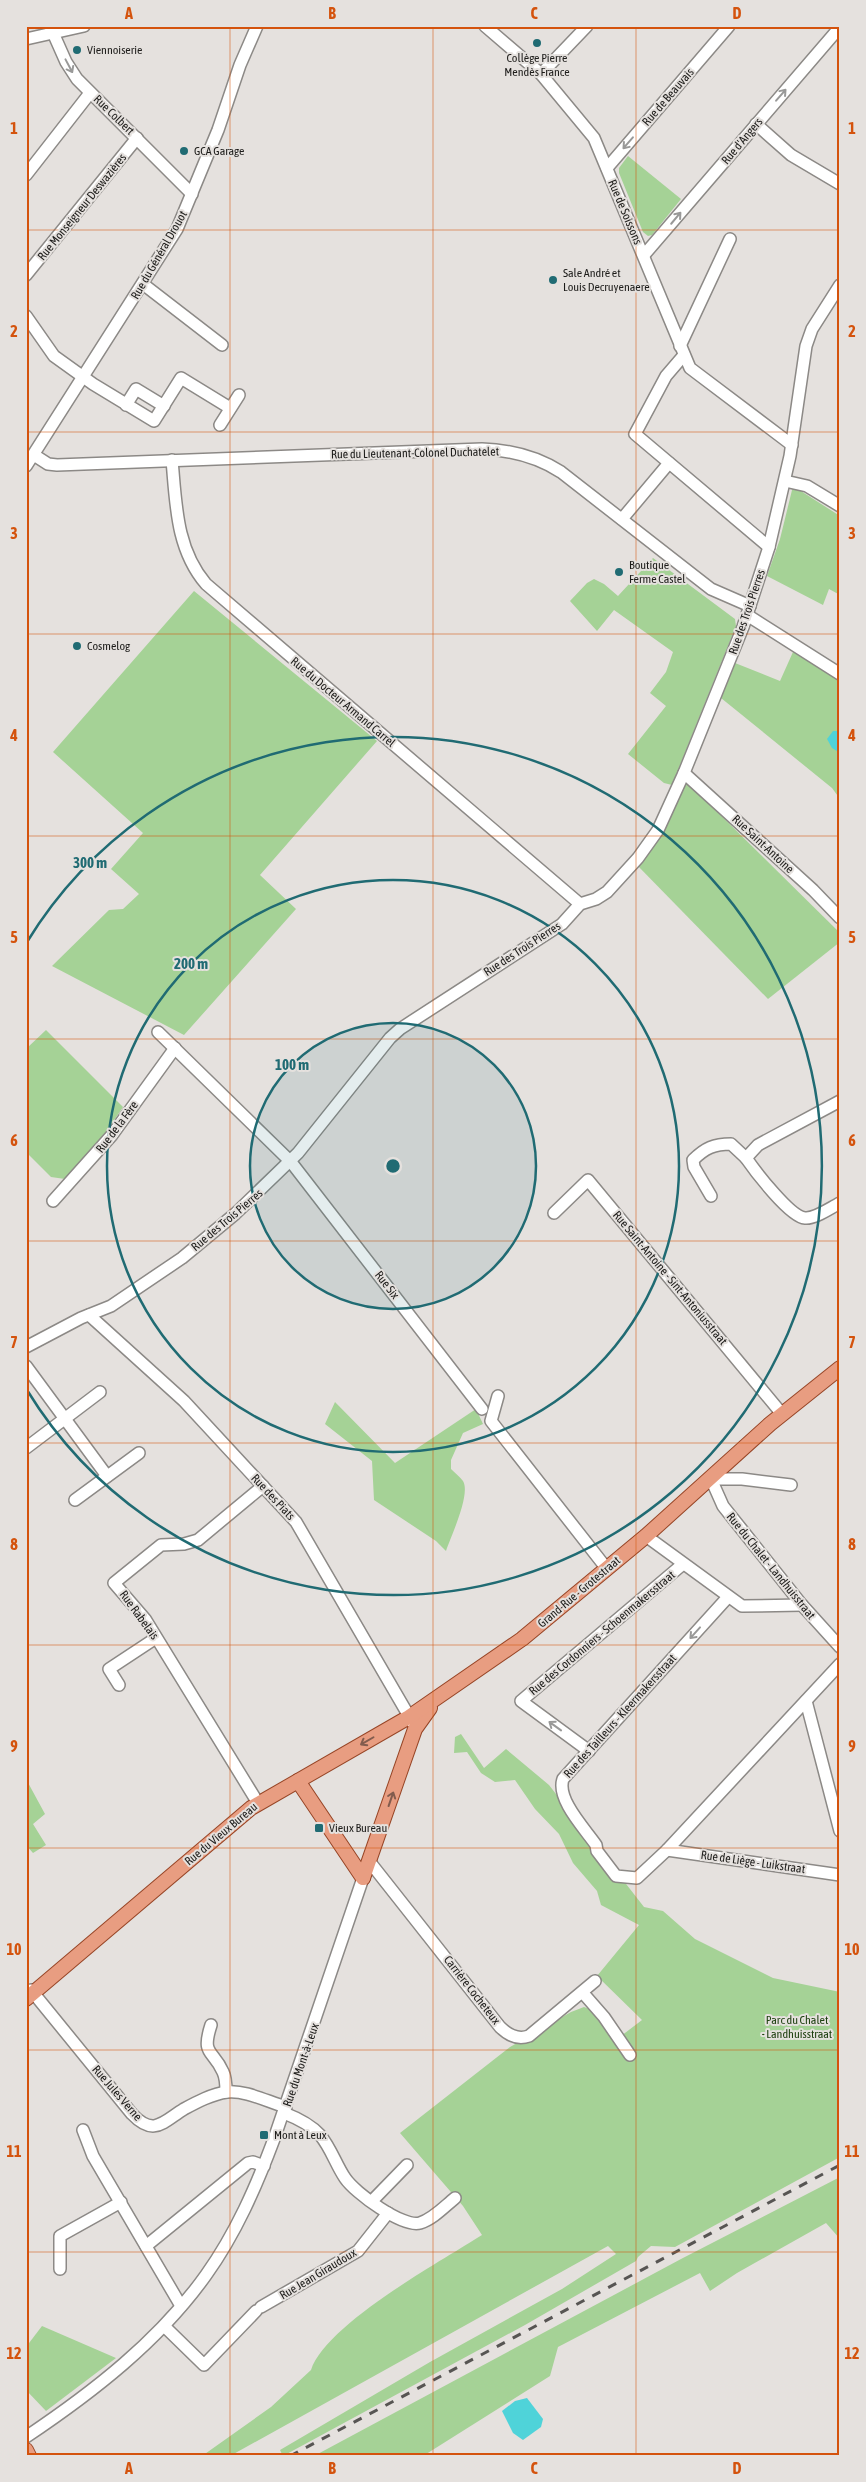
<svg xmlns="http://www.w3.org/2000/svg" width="866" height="2482" font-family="'Asap Condensed',sans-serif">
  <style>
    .green { fill: #a5d296 }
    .water { fill: #4fd3d9 }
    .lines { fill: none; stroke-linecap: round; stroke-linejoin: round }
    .minor-casing { stroke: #8c8986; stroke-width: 14 }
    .major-casing { stroke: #974526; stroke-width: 16 }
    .minor { stroke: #fff; stroke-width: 11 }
    .major { stroke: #e89d81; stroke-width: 14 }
    .rail { stroke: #575553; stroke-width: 3; stroke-dasharray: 9 9; stroke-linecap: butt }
    .oneway { stroke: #999998 }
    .oneway2 { stroke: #825c4e }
    .grid { fill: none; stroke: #d4530d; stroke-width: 1; stroke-opacity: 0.55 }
    .ring { fill: none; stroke: #206b73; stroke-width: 2.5 }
    .poi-dot { fill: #206b73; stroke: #e5e1de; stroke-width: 2 }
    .labels { text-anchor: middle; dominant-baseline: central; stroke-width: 4; stroke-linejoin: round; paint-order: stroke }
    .poi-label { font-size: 12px; fill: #1d1c1a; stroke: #e5e1de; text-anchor: start }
    .street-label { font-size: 12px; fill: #1d1c1a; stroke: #e5e1de }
    .park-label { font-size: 12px; fill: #1e4110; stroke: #e5e1de }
    .centre { fill: #206b73; stroke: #e5e1de; stroke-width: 2.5 }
    .ring-label { font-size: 15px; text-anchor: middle; font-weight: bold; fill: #206b73; stroke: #e5e1de; stroke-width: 4; stroke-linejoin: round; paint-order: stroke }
    .neatline { fill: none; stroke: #d4530d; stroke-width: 2 }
    .grid-label { font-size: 16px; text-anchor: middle; font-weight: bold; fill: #d4530d }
  </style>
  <rect width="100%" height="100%" fill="#e5e1de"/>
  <g class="green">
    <polygon points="628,156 681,199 652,235 648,236 643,232 619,173 619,168"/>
    <polygon points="793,486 840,516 840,595 829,589 823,605 767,576 780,539"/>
    <polygon points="653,558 735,619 736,626 672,785 664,783 628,754 666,706 650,693 666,672 673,652 614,610 597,631 570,601 587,583 594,579 604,584 618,596"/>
    <polygon points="194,591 377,741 260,875 296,909 184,1035 52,966 109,910 123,909 139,894 111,869 143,833 53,752"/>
    <polygon points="793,652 840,678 840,799 832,788 721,698 735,663 780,681"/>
    <polygon points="684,779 840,933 840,942 768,999 636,864"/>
    <polygon points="46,1030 123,1107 92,1153 65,1179 51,1177 26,1152 26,1049"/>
    <path d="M335 1402 395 1463 476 1409 483 1424 463 1433 451 1460V1469C455 1473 460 1477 463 1481 471 1494 451 1536 446 1551L436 1541 374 1500 372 1461 325 1424Z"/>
    <path d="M461 1734 484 1768 506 1749 549 1785 644 1907 663 1911 695 1939 773 1978 840 1992V2157L675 2247 651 2246 638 2257 636 2261 525 2325 283 2456 280 2450 430 2362 562 2289 616 2254 608 2246 230 2456H202L271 2407 311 2370C326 2324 440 2262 482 2235L463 2206 400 2133 510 2047 571 2012 584 2007 592 2010 621 2036 642 2020 597 1976 639 1925 601 1905 597 1891 573 1863 559 1834 535 1809 515 1780 495 1782 481 1773 467 1752 454 1753 455 1737Z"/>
    <polygon points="26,1779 45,1814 33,1824 46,1845 33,1853 26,1845"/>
    <polygon points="840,2177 840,2239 826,2223 737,2273 710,2291 700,2273 558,2347 550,2376 423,2456 314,2456 681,2259"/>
    <polygon points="42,2326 116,2358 46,2411 26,2390 26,2347"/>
  </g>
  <g class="water">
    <polygon points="833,731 840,731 840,753 832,748 827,739"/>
    <polygon points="527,2398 543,2419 541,2427 523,2440 513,2433 502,2411 515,2401"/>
  </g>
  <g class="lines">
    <defs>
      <g id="minor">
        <polyline points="50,26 66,62 77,79 192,194"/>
        <polyline points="485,26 541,74 594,138 690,368 792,445"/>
        <polyline points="26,39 84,26"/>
        <polyline points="541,74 587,26"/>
        <polyline points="756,124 791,155 840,184"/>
        <polyline points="607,168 729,26"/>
        <polyline points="26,175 90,93"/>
        <polyline points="644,255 840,27"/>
        <polyline points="26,275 137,138"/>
        <polyline points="143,284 222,345"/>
        <polyline points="26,316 54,356 93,384 154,421 181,378 230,408"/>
        <polyline points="680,346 730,239"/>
        <polyline points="684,355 666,376 635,434 769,547"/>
        <polyline points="126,405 136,389 164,406"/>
        <polyline points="220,425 239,395"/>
        <path d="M34 455 48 464 57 465 482 449C511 450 536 456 561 472L711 589 750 606"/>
        <path d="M172 460C176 504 176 549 206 584L580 904"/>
        <polyline points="26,466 177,229 218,130 240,65 257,26"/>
        <polyline points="785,481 807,486 840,506"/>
        <polyline points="622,519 669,463"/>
        <polyline points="747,615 840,674"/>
        <polyline points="684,773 813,890 840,918"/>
        <polyline points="158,1032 291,1162 482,1409"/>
        <path d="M840 1101 758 1145 746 1158C755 1171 790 1217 805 1218 815 1219 830 1208 840 1203"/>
        <path d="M711 1196 694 1167 693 1160C705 1148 714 1144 731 1144L746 1158"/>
        <polyline points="53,1201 112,1135 175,1048"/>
        <polyline points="554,1213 588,1180 782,1414"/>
        <polyline points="89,1315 184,1401 296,1522 413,1723"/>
        <polyline points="26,1347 81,1318 111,1306 182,1258 235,1214 298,1153 390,1038 400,1029 562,924 580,904 596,899 607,892 638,858 658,830 684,773 743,627 769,547 790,456 806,346 812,329 840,285"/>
        <polyline points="26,1366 107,1476"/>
        <polyline points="498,1396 491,1421 607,1569"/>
        <polyline points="26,1448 100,1392"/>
        <polyline points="791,1485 742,1479 711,1479 723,1506 802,1605 840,1647"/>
        <polyline points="75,1500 139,1453"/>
        <polyline points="646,1536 742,1606 802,1605"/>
        <path d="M728 1597 563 1779C556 1799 585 1829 596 1845L597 1851 616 1876 637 1878 667 1850 840 1664"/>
        <polyline points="119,1685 109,1669 156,1638"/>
        <polyline points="806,1701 840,1831"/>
        <polyline points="589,1751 521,1701 683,1564"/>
        <polyline points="258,1803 145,1619 114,1583 161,1545 184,1544 198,1540 263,1486"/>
        <polyline points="667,1850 840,1875"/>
        <path d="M369 1861 500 2027C508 2035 518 2040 529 2036L595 1981"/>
        <path d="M31 1990 132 2114C154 2137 163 2122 184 2109 197 2102 212 2094 227 2092 246 2090 268 2102 286 2107"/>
        <polyline points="583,1993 604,2017 630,2055"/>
        <path d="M211 2025C201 2056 213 2049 223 2072 226 2078 226 2086 226 2092"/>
        <path d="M284 2113C297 2118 310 2124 320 2135 331 2148 336 2165 345 2178 355 2193 403 2228 420 2223 433 2219 444 2207 455 2198"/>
        <polyline points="83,2130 93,2156 181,2306"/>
        <polyline points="372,2201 407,2165"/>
        <polyline points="146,2246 248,2163 253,2162 264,2166"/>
        <polyline points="60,2269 60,2236 121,2202"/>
        <polyline points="261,2307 358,2251 388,2213"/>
        <polyline points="164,2326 204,2365 256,2311"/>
        <path d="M26 2437C93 2392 159 2341 206 2275 236 2233 256 2187 274 2139L363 1878"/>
      </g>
      <g id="major">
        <polyline points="298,1781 363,1878"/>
        <polyline points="363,1878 415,1729 430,1708"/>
        <polyline points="26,1999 251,1808 409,1717 522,1639 646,1536 770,1424 840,1368"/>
        <polyline points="26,2450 29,2456"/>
      </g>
    </defs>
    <use href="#minor" class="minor-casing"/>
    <use href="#major" class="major-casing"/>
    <use href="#minor" class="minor"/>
    <use href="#major" class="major"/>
    <polyline class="rail" points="290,2456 840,2165"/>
  </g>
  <defs><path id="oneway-shaft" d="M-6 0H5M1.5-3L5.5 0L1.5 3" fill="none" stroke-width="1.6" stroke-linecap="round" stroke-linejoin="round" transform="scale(1.25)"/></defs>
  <g class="oneway">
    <use href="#oneway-shaft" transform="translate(69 66) rotate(62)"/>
    <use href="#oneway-shaft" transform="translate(781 95) rotate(-49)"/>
    <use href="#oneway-shaft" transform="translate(628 143) rotate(131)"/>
    <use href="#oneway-shaft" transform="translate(676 218) rotate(-50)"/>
    <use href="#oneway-shaft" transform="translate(695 1633) rotate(132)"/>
    <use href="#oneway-shaft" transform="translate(555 1726) rotate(-144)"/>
  </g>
  <g class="oneway2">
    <use href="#oneway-shaft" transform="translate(367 1741) rotate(150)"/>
    <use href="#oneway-shaft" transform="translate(391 1799) rotate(-71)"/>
  </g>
  <path class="grid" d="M230 26V2456M433 26V2456M636 26V2456M26 230H840M26 432H840M26 634H840M26 836H840M26 1039H840M26 1241H840M26 1443H840M26 1645H840M26 1848H840M26 2050H840M26 2252H840"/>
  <circle cx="393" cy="1166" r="143" fill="#206b73" fill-opacity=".12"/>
  <g class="ring">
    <circle cx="393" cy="1166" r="143"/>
    <circle cx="393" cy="1166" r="286"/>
    <path d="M27 942A429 429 0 1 1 27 1390"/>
  </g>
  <g class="poi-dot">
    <circle cx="537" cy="43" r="5"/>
    <circle cx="77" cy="50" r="5"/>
    <circle cx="184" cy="151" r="5"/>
    <circle cx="553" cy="280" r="5"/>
    <circle cx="619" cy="572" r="5"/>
    <circle cx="77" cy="646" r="5"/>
    <rect x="314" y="1823" width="10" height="10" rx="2.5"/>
    <rect x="259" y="2130" width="10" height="10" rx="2.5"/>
  </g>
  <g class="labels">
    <g class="poi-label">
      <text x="87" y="50">Viennoiserie</text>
      <text x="537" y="58" text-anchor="middle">Collège Pierre<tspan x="537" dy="14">Mendès France</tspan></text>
      <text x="194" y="151">GCA Garage</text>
      <text x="563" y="273">Sale André et<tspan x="563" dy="14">Louis Decruyenaere</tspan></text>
      <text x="629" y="565">Boutique<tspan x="629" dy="14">Ferme Castel</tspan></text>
      <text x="87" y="646">Cosmelog</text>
      <text x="329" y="1828">Vieux Bureau</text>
      <text x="274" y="2135">Mont à Leux</text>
    </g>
    <g class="street-label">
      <text transform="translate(668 97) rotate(-49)">Rue de Beauvais</text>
      <text transform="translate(114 115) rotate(44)">Rue Colbert</text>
      <text transform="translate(742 141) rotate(-50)">Rue d'Angers</text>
      <text transform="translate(82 207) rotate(-51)">Rue Monseigneur Deswazières</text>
      <text transform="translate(625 212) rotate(67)">Rue de Soissons</text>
      <text transform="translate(159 255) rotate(-60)">Rue du Général Drouot</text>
      <text transform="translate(415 453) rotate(-1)">Rue du Lieutenant-Colonel Duchatelet</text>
      <text transform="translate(747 612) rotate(-71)">Rue des Trois Pierres</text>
      <text transform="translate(343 702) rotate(40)">Rue du Docteur Armand Carrel</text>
      <text transform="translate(763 844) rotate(43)">Rue Saint-Antoine</text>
      <text transform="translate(522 949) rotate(-33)">Rue des Trois Pierres</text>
      <text transform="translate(117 1127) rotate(-53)">Rue de la Fère</text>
      <text transform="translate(227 1220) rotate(-40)">Rue des Trois Pierres</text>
      <text transform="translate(670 1278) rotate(50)">Rue Saint-Antoine - Sint-Antoniusstraat</text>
      <text transform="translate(387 1285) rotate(52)">Rue Six</text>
      <text transform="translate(273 1497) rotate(47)">Rue des Piats</text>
      <text transform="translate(771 1566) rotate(51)">Rue du Chalet - Landhuisstraat</text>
      <text transform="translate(579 1592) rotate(-40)">Grand-Rue - Grotestraat</text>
      <text transform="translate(139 1615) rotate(54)">Rue Rabelais</text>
      <text transform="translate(602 1633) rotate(-40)">Rue des Cordonniers - Schoenmakersstraat</text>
      <text transform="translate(620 1716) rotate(-48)">Rue des Tailleurs - Kleermakersstraat</text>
      <text transform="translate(221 1834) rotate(-40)">Rue du Vieux Bureau</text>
      <text transform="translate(753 1862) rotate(8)">Rue de Liège - Luikstraat</text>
      <text transform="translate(472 1990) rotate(52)">Carrière Cocheteux</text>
      <text transform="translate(301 2065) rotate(-71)">Rue du Mont-à-Leux</text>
      <text transform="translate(117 2093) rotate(49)">Rue Jules Verne</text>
      <text transform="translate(318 2274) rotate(-31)">Rue Jean Giraudoux</text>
    </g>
    <g class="park-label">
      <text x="797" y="2020">Parc du Chalet<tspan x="797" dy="14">- Landhuisstraat</tspan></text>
    </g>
  </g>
  <circle cx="393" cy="1166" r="8" class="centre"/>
  <g class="ring-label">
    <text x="90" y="868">300 m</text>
    <text x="191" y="969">200 m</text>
    <text x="292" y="1070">100 m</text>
  </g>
  <rect width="866" height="2482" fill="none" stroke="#e5e1de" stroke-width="55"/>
  <rect x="28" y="28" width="810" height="2426" class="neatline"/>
  <g class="grid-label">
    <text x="129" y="19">A</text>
    <text x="332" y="19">B</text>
    <text x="534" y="19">C</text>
    <text x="737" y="19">D</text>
    <text x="14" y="134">1</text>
    <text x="852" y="134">1</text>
    <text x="14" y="337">2</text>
    <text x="852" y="337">2</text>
    <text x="14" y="539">3</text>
    <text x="852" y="539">3</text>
    <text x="14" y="741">4</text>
    <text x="852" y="741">4</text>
    <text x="14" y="943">5</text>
    <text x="852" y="943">5</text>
    <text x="14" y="1146">6</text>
    <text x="852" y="1146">6</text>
    <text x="14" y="1348">7</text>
    <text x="852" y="1348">7</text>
    <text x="14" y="1550">8</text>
    <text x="852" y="1550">8</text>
    <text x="14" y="1752">9</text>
    <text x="852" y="1752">9</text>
    <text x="14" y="1955">10</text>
    <text x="852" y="1955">10</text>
    <text x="14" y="2157">11</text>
    <text x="852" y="2157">11</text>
    <text x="14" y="2359">12</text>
    <text x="852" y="2359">12</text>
    <text x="129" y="2474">A</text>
    <text x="332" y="2474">B</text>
    <text x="534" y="2474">C</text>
    <text x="737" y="2474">D</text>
  </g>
</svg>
